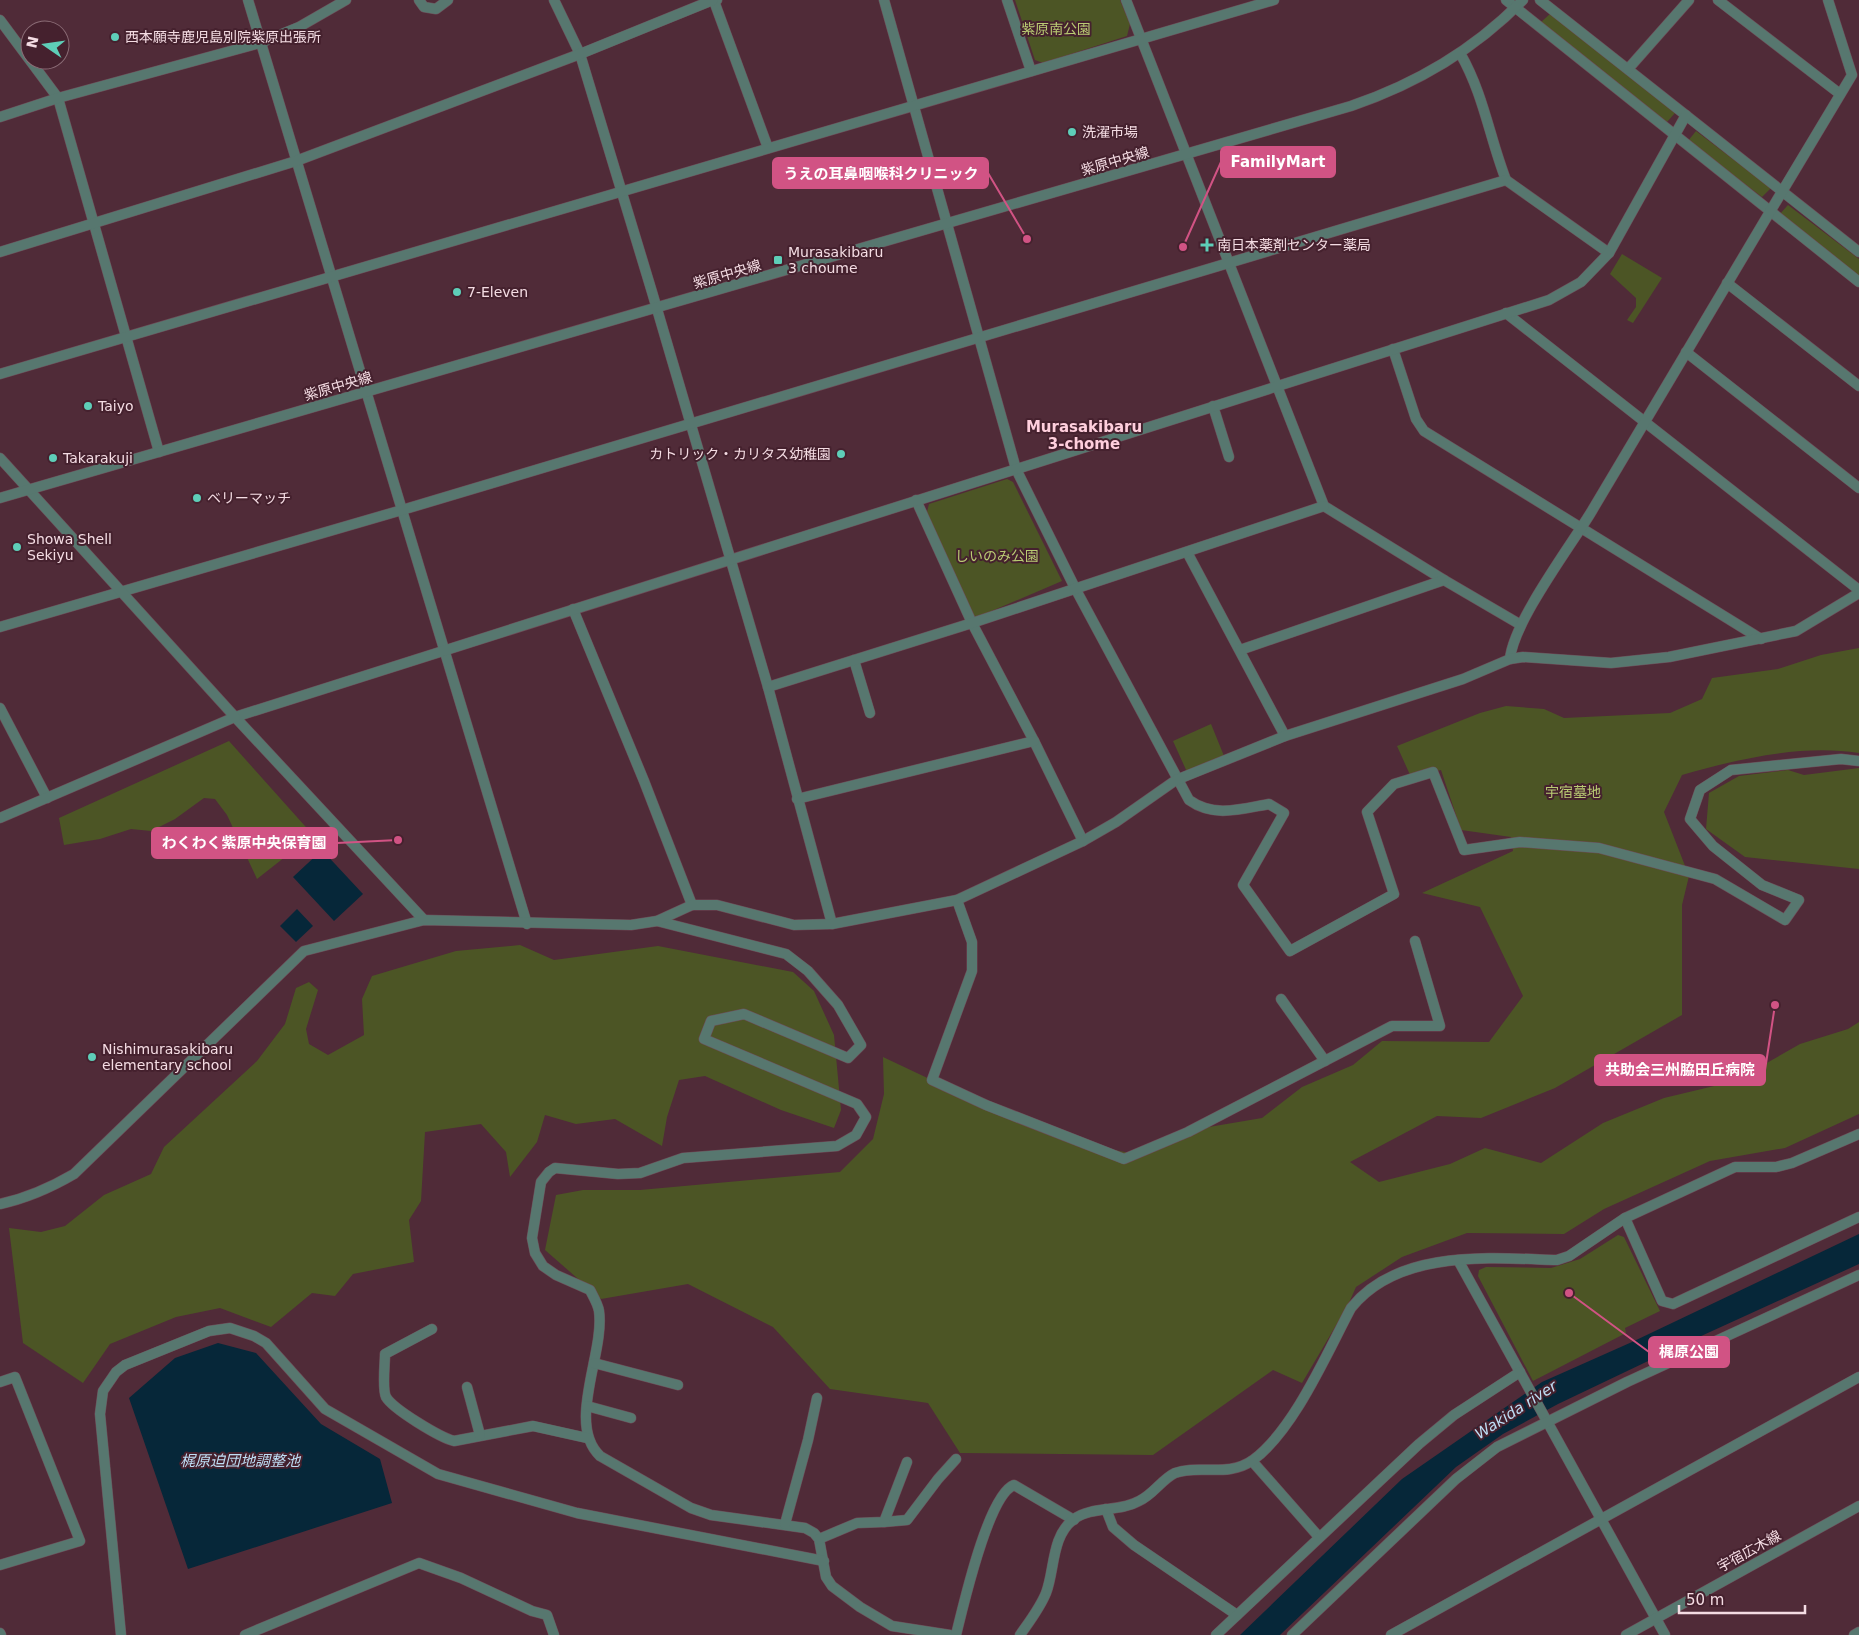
<svg xmlns="http://www.w3.org/2000/svg" width="1859" height="1635" font-family="'DejaVu Sans','Noto Sans JP',sans-serif">
  <style>
    .green { fill: #4c5525 }
    .water { fill: #062739 }
    .lines { fill: none; stroke-linecap: round; stroke-linejoin: round }
    .minor-casing { stroke: #6e4b57; stroke-width: 11 }
    .tertiary-casing { stroke: #6e4b57; stroke-width: 11 }
    .minor { stroke: #57776f; stroke-width: 10 }
    .tertiary { stroke: #57776f; stroke-width: 10 }
    .poi-dot { fill: #5eceb8; stroke: #45212e; stroke-width: 2 }
    .labels { text-anchor: middle; dominant-baseline: central; stroke-width: 4; stroke-linejoin: round; paint-order: stroke }
    .park-label { font-size: 14px; fill: #b9cb73; stroke: #45212e }
    .poi-label { font-size: 14px; fill: #f4dce3; stroke: #45212e; text-anchor: start }
    .street-label { font-size: 14px; fill: #f4dce3; stroke: #45212e }
    .neighbourhood-label { font-size: 15px; font-weight: bold; fill: #ffcfdd; stroke: #45212e }
    .water-label { font-size: 15px; font-style: italic; fill: #bedef5; stroke: #45212e }
    .leader { fill: none; stroke: #d15384; stroke-width: 2 }
    .callout-dot { fill: #d15384; stroke: #45212e; stroke-width: 2 }
    .callout { fill: #d15384; stroke: #d15384; stroke-width: 2 }
    .callout-label { font-size: 15px; text-anchor: middle; font-weight: bold; fill: #fff }
  </style>
  <rect width="100%" height="100%" fill="#502b38"/>
  <g class="green">
    <polygon points="1015,0 1120,0 1130,24 1127,36 1043,63 1035,60"/>
    <polygon points="1550,14 1675,113 1667,122 1540,23"/>
    <polygon points="1696,131 1771,188 1762,197 1688,141"/>
    <polygon points="1788,205 1859,259 1859,276 1779,215"/>
    <polygon points="1622,254 1662,278 1633,323 1627,320 1636,307 1636,298 1610,274"/>
    <polygon points="1007,479 1013,482 1062,581 973,619 927,512 929,504"/>
    <path d="M1859 648V753C1801 744 1738 759 1682 775L1664 812 1689 876 1682 905V1015L1555 1088 1481 1118 1437 1116 1350 1162 1379 1182 1450 1164 1485 1148 1541 1163 1603 1123 1664 1098 1735 1081 1800 1044 1848 1029 1859 1022V1114L1785 1148 1710 1161 1604 1209 1564 1234 1467 1233 1402 1257 1356 1287 1348 1305 1302 1383 1273 1370 1153 1455 960 1453 928 1403 830 1389 773 1327 688 1284 601 1299 545 1250 556 1195 583 1190H640L840 1172 873 1139 884 1094 883 1057 974 1100 1083 1144 1130 1153 1203 1128 1262 1118 1302 1087 1353 1065 1382 1041 1489 1042 1523 996 1480 907 1422 893 1513 851 1511 837 1461 830 1441 770 1411 777 1397 746 1480 713 1506 706 1544 709 1564 718 1670 713 1702 699 1712 678 1778 669 1821 655Z"/>
    <polygon points="1211,724 1224,756 1187,772 1173,741"/>
    <polygon points="229,741 313,835 257,879 227,815 215,799 204,798 175,819 151,831 131,829 100,839 64,845 59,818"/>
    <polygon points="1859,768 1859,869 1745,857 1706,829 1709,793 1739,776 1788,770 1804,775"/>
    <polygon points="520,945 554,960 658,946 793,972 814,991 834,1035 841,1110 834,1128 781,1110 705,1076 679,1080 667,1117 662,1146 615,1119 576,1124 545,1115 537,1142 510,1177 506,1152 481,1124 425,1132 421,1201 409,1220 414,1262 353,1274 335,1296 312,1293 271,1327 220,1308 176,1317 110,1344 83,1383 23,1343 9,1228 41,1232 65,1226 104,1195 151,1174 164,1147 257,1061 285,1024 296,988 309,982 318,990 306,1029 309,1044 328,1055 364,1035 362,999 372,976 456,951"/>
    <polygon points="1618,1235 1624,1237 1660,1311 1625,1328 1626,1333 1533,1381 1478,1276 1479,1270 1486,1267 1551,1268 1580,1259"/>
  </g>
  <g class="water">
    <polygon points="322,850 363,894 334,921 293,877"/>
    <polygon points="297,909 313,926 296,942 280,926"/>
    <polygon points="1859,1234 1859,1264 1688,1342 1558,1404 1503,1434 1456,1467 1280,1635 1240,1635 1402,1479 1542,1382 1632,1342"/>
    <polygon points="218,1343 256,1353 321,1424 380,1459 392,1503 188,1569 129,1398 175,1358"/>
  </g>
  <g class="lines">
    <defs>
      <g id="minor">
        <polyline points="248,0 527,924"/>
        <polyline points="419,0 424,7 436,9 448,0"/>
        <polyline points="554,0 580,54 652,292 768,687 832,924"/>
        <polyline points="717,0 714,1 768,148"/>
        <path d="M884 0 1016 469 1075 588 1189 800C1214 818 1241 809 1269 804L1284 813 1243 885 1290 951 1394 894 1367 812 1394 784 1433 772 1464 850 1520 842 1599 848 1715 879 1785 920 1799 900 1762 885 1713 846 1690 819 1700 790 1731 770 1841 759 1859 761"/>
        <polyline points="1007,0 1031,71"/>
        <polyline points="1126,0 1324,506 1444,580 1521,625"/>
        <polyline points="1506,0 1859,282"/>
        <polyline points="1540,0 1859,252"/>
        <polyline points="1718,0 1840,94"/>
        <polyline points="0,20 58,98 159,452"/>
        <path d="M1460 53C1484 95 1489 136 1506 180"/>
        <polyline points="1628,69 1689,0"/>
        <polyline points="0,117 58,98 260,43 299,27 346,0"/>
        <polyline points="0,252 296,161 580,54 713,0"/>
        <polyline points="1727,283 1859,386"/>
        <polyline points="1506,313 1859,590"/>
        <polyline points="1393,349 1416,419 1424,431 1761,639"/>
        <polyline points="1686,352 1859,488"/>
        <polyline points="0,374 1274,0"/>
        <polyline points="1213,406 1229,457"/>
        <polyline points="916,500 972,623 1034,741 1083,841"/>
        <polyline points="1187,552 1285,736"/>
        <polyline points="573,609 644,781 692,905"/>
        <polyline points="0,627 402,510 1506,180 1609,253"/>
        <polyline points="1240,650 1444,580"/>
        <path d="M1510 659C1513 623 1569 548 1590 514 1677 368 1764 221 1852 75L1828 0"/>
        <polyline points="854,660 870,713"/>
        <polyline points="768,687 972,623 1324,506"/>
        <polyline points="0,708 47,798"/>
        <polyline points="797,799 1034,741"/>
        <polyline points="957,900 972,942 972,971 932,1080 986,1105 1124,1159 1188,1132 1392,1026 1440,1026 1415,941"/>
        <polyline points="424,920 235,717 1549,300 1581,282 1609,253 1686,115"/>
        <path d="M657 921 786 954 808 971 838 1005 861 1045 848 1058 744 1014 711 1021 704 1039 857 1104 866 1117 856 1135 837 1146 683 1158 640 1173 618 1174 555 1168 549 1172 541 1182 532 1238 535 1253 543 1266 556 1275 590 1290C593 1296 598 1304 599 1311 605 1353 566 1424 600 1456L691 1508 711 1515 805 1528 814 1533 819 1539 826 1577 832 1586 860 1607 892 1626 950 1635"/>
        <polyline points="1281,999 1325,1061"/>
        <path d="M0 1204C28 1198 50 1188 74 1174L304 951 424 920 631 925 657 921 692 905H717L794 925 832 924 957 900 1083 841 1116 822 1176 780 1285 736 1463 679 1510 659 1523 657 1611 663 1669 657 1796 631 1859 593"/>
        <polyline points="1625,1218 1662,1301 1673,1304 1859,1217"/>
        <polyline points="1458,1260 1665,1635"/>
        <path d="M432 1329 385 1354C385 1364 382 1389 386 1397 393 1409 439 1437 454 1441L533 1426 587 1438"/>
        <polyline points="594,1363 678,1385"/>
        <polyline points="0,1382 15,1377 80,1541 0,1565"/>
        <polyline points="467,1387 480,1435"/>
        <polyline points="587,1406 631,1418"/>
        <polyline points="1252,1461 1319,1537"/>
        <polyline points="1106,1509 1113,1527 1134,1545 1237,1615"/>
        <polyline points="884,1522 907,1520 938,1479 956,1459"/>
        <polyline points="785,1524 808,1440 817,1398"/>
        <polyline points="819,1539 857,1523 884,1522 907,1462"/>
        <polyline points="0,1633 1,1635"/>
        <polyline points="121,1635 100,1414 103,1391 116,1372 125,1365 209,1331 230,1328 254,1336 266,1343 325,1409 438,1474 577,1513 824,1561"/>
        <polyline points="245,1635 419,1563 461,1578 532,1611 547,1615 554,1635"/>
        <path d="M956 1635C963 1607 988 1495 1014 1485L1074 1520"/>
        <path d="M1020 1635C1029 1622 1040 1608 1046 1593 1055 1570 1051 1536 1074 1519 1092 1506 1120 1512 1139 1501 1153 1495 1162 1479 1175 1473 1198 1464 1228 1478 1253 1460 1294 1430 1327 1353 1351 1308 1398 1249 1490 1258 1557 1260L1569 1256 1625 1218 1735 1167H1776L1792 1163 1859 1134"/>
        <polyline points="1216,1635 1419,1444 1454,1415 1520,1372"/>
        <polyline points="1292,1635 1456,1479 1497,1447 1627,1382 1859,1275"/>
        <polyline points="1391,1635 1859,1377"/>
        <polyline points="1854,1635 1859,1632"/>
      </g>
      <g id="tertiary">
        <polyline points="0,458 235,717 0,818"/>
        <path d="M0 498 1351 106C1416 84 1475 49 1523 0"/>
        <polyline points="1626,1635 1859,1506"/>
      </g>
    </defs>
    <use href="#minor" class="minor-casing"/>
    <use href="#tertiary" class="tertiary-casing"/>
    <use href="#minor" class="minor"/>
    <use href="#tertiary" class="tertiary"/>
  </g>
  <g class="poi-dot">
    <circle cx="115" cy="37" r="5"/>
    <circle cx="1072" cy="132" r="5"/>
    <path d="M1204.5 237.5h5v5h5v5h-5v5h-5v-5h-5v-5h5z"/>
    <rect x="773" y="255" width="10" height="10" rx="2.5"/>
    <circle cx="457" cy="292" r="5"/>
    <circle cx="88" cy="406" r="5"/>
    <circle cx="841" cy="454" r="5"/>
    <circle cx="53" cy="458" r="5"/>
    <circle cx="197" cy="498" r="5"/>
    <circle cx="17" cy="547" r="5"/>
    <circle cx="92" cy="1057" r="5"/>
  </g>
  <g class="labels">
    <g class="park-label">
      <text x="1056" y="29">紫原南公園</text>
      <text x="997" y="556">しいのみ公園</text>
      <text x="1573" y="792">宇宿墓地</text>
    </g>
    <g class="poi-label">
      <text x="125" y="37">西本願寺鹿児島別院紫原出張所</text>
      <text x="1082" y="132">洗濯市場</text>
      <text x="1217" y="245">南日本薬剤センター薬局</text>
      <text x="788" y="252">Murasakibaru<tspan x="788" dy="16">3 choume</tspan></text>
      <text x="467" y="292">7-Eleven</text>
      <text x="98" y="406">Taiyo</text>
      <text x="831" y="454" text-anchor="end">カトリック・カリタス幼稚園</text>
      <text x="63" y="458">Takarakuji</text>
      <text x="207" y="498">ベリーマッチ</text>
      <text x="27" y="539">Showa Shell<tspan x="27" dy="16">Sekiyu</tspan></text>
      <text x="102" y="1049">Nishimurasakibaru<tspan x="102" dy="16">elementary school</tspan></text>
    </g>
    <g class="street-label">
      <text transform="translate(1115 161) rotate(-16)">紫原中央線</text>
      <text transform="translate(727 274) rotate(-16)">紫原中央線</text>
      <text transform="translate(338 386) rotate(-16)">紫原中央線</text>
      <text transform="translate(1749 1551) rotate(-29)">宇宿広木線</text>
    </g>
    <g class="neighbourhood-label">
      <text x="1084" y="427">Murasakibaru<tspan x="1084" dy="17">3-chome</tspan></text>
    </g>
    <g class="water-label">
      <text transform="translate(1516 1410) rotate(-33)">Wakida river</text>
      <text x="240" y="1461">梶原迫団地調整池</text>
    </g>
  </g>
  <path class="leader" d="M1183 247L1221 162M1027 239L988 173M398 840L337 843M1775 1005L1765 1070M1569 1293L1649 1352"/>
  <g class="callout-dot">
    <circle cx="1183" cy="247" r="5"/>
    <circle cx="1027" cy="239" r="5"/>
    <circle cx="398" cy="840" r="5"/>
    <circle cx="1775" cy="1005" r="5"/>
    <circle cx="1569" cy="1293" r="5"/>
  </g>
  <g class="callout">
    <rect x="1221" y="147" width="114" height="30" rx="5"/>
    <rect x="773" y="158" width="215" height="30" rx="5"/>
    <rect x="152" y="828" width="185" height="30" rx="5"/>
    <rect x="1595" y="1055" width="170" height="30" rx="5"/>
    <rect x="1649" y="1337" width="80" height="30" rx="5"/>
  </g>
  <g class="callout-label">
    <text x="1278" y="167">FamilyMart</text>
    <text x="881" y="179">うえの耳鼻咽喉科クリニック</text>
    <text x="244" y="848">わくわく紫原中央保育園</text>
    <text x="1680" y="1075">共助会三州脇田丘病院</text>
    <text x="1689" y="1357">梶原公園</text>
  </g>
  <g transform="translate(45 45) rotate(283)"><circle r="24" fill="#45212e" stroke="#8b6c76"/>
  <path d="M0-4L9 19L0 12L-9 19Z" fill="#5eceb8"/>
  <text y="-8" font-size="14" font-weight="bold" text-anchor="middle" fill="#f4dce3">N</text>
  </g>
  <path d="M1679 1605v8h126v-8" fill="none" stroke="#f4dce3" stroke-width="2.5"/>
  <text x="1686" y="1605" font-size="15" fill="#f4dce3" stroke="#45212e" stroke-width="4" paint-order="stroke">50 m</text>
</svg>
